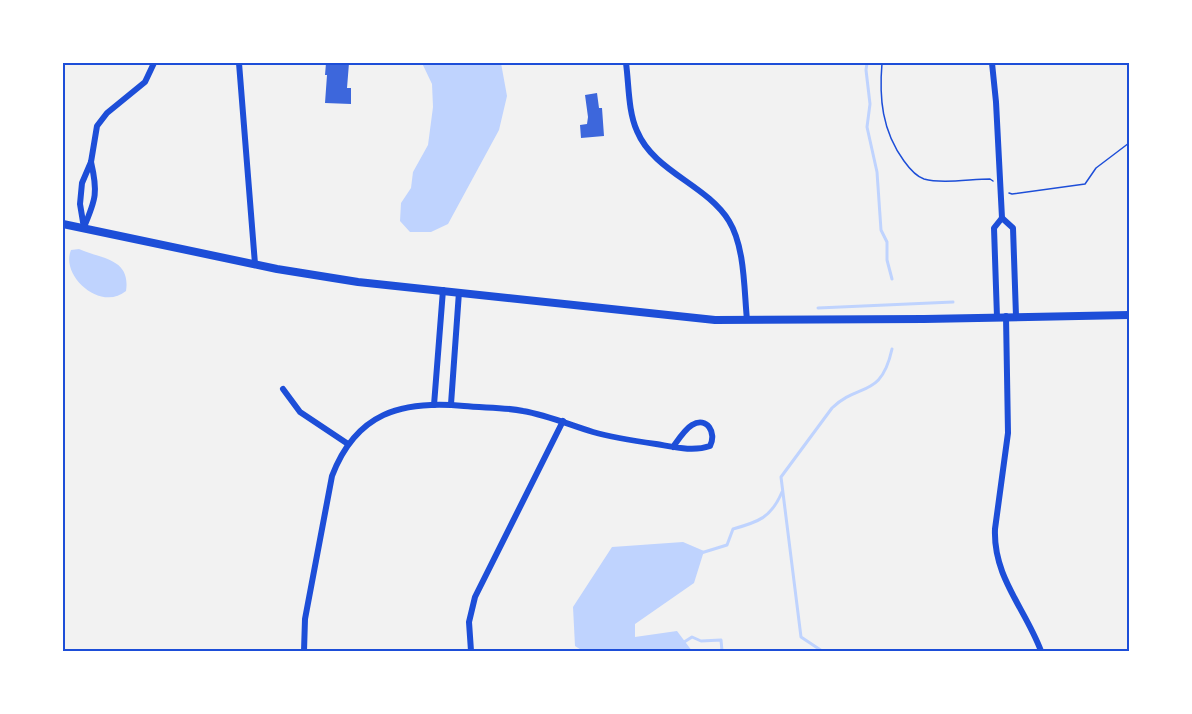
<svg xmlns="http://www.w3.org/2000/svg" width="1192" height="714" font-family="Raleway,sans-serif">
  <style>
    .water { fill: #bfd3fe }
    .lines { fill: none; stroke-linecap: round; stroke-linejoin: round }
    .stream { stroke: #bfd3fe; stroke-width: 3 }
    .building { fill: #3d67dc }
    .path { stroke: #1d4ed8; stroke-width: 1.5 }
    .minor { stroke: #1d4ed8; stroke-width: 6 }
    .secondary { stroke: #1d4ed8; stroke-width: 8 }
    .neatline { fill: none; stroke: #1d4ed8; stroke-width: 2 }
  </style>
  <rect width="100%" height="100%" fill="#f2f2f2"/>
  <g class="water">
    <polygon points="422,63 501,63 507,96 499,130 448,224 431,232 410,232 400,221 401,203 411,188 413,172 428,145 433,107 432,84"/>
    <path d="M79 249C101 259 131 258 126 291 101 312 60 276 71 250Z"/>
    <polygon points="683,542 704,551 694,583 635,624 635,637 677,631 692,651 583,651 575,646 573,607 612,547"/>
  </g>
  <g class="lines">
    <g class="stream">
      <polyline points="867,63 866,70 870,104 867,127 877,172 881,230 887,242 887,260 892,279"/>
      <polyline points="818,308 953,302"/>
      <path d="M701 553 727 545 733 529C758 522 771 518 782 492"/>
      <polyline points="681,644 692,637 701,641 721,640 722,651"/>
      <path d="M822 651 801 637 781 477 832 408C859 382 881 399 892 349"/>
    </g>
  </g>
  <g class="building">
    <polygon points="326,63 349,63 347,88 351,88 351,104 325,103 327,75 325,75"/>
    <polygon points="597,93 599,108 602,108 604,136 581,138 580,125 587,124 588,117 585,95"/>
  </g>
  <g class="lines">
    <g class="path">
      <path d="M882 63C879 98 882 131 904 161 909 168 915 176 924 179 942 184 971 179 990 179L993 181"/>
      <polyline points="1009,193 1012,194 1085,184 1096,168 1129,143"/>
    </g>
    <g class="minor">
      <polyline points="239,63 255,264"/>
      <path d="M626 63C629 85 628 111 637 131 654 172 706 184 729 221 745 247 744 290 747 320"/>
      <polyline points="992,63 996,102 1002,218 994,228 997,317"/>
      <polyline points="1002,218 1013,228 1016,316"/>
      <path d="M84 227C96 199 98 192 91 162"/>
      <polyline points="84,228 80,204 82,183 91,162 97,126 107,113 145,82 154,63"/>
      <path d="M1006 316 1008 433 995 529C993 577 1025 608 1041 651"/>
      <polyline points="283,389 300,412 348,444"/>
      <polyline points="451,404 459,292"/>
      <polyline points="434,405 443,290"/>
      <path d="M304 651 305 619 332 476C356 413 401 400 464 406 483 408 504 407 523 411 547 415 570 425 593 432 614 438 635 441 656 444 674 447 693 452 710 446 717 433 707 416 692 425 685 429 678 440 673 447"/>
      <polyline points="471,651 469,622 475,597 563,421"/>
    </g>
    <polyline class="secondary" points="63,224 277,269 358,282 715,320 924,319 1129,315"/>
  </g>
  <rect width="1192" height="714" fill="none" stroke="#ffffff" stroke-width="129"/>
  <rect x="64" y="64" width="1064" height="586" class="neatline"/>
</svg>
